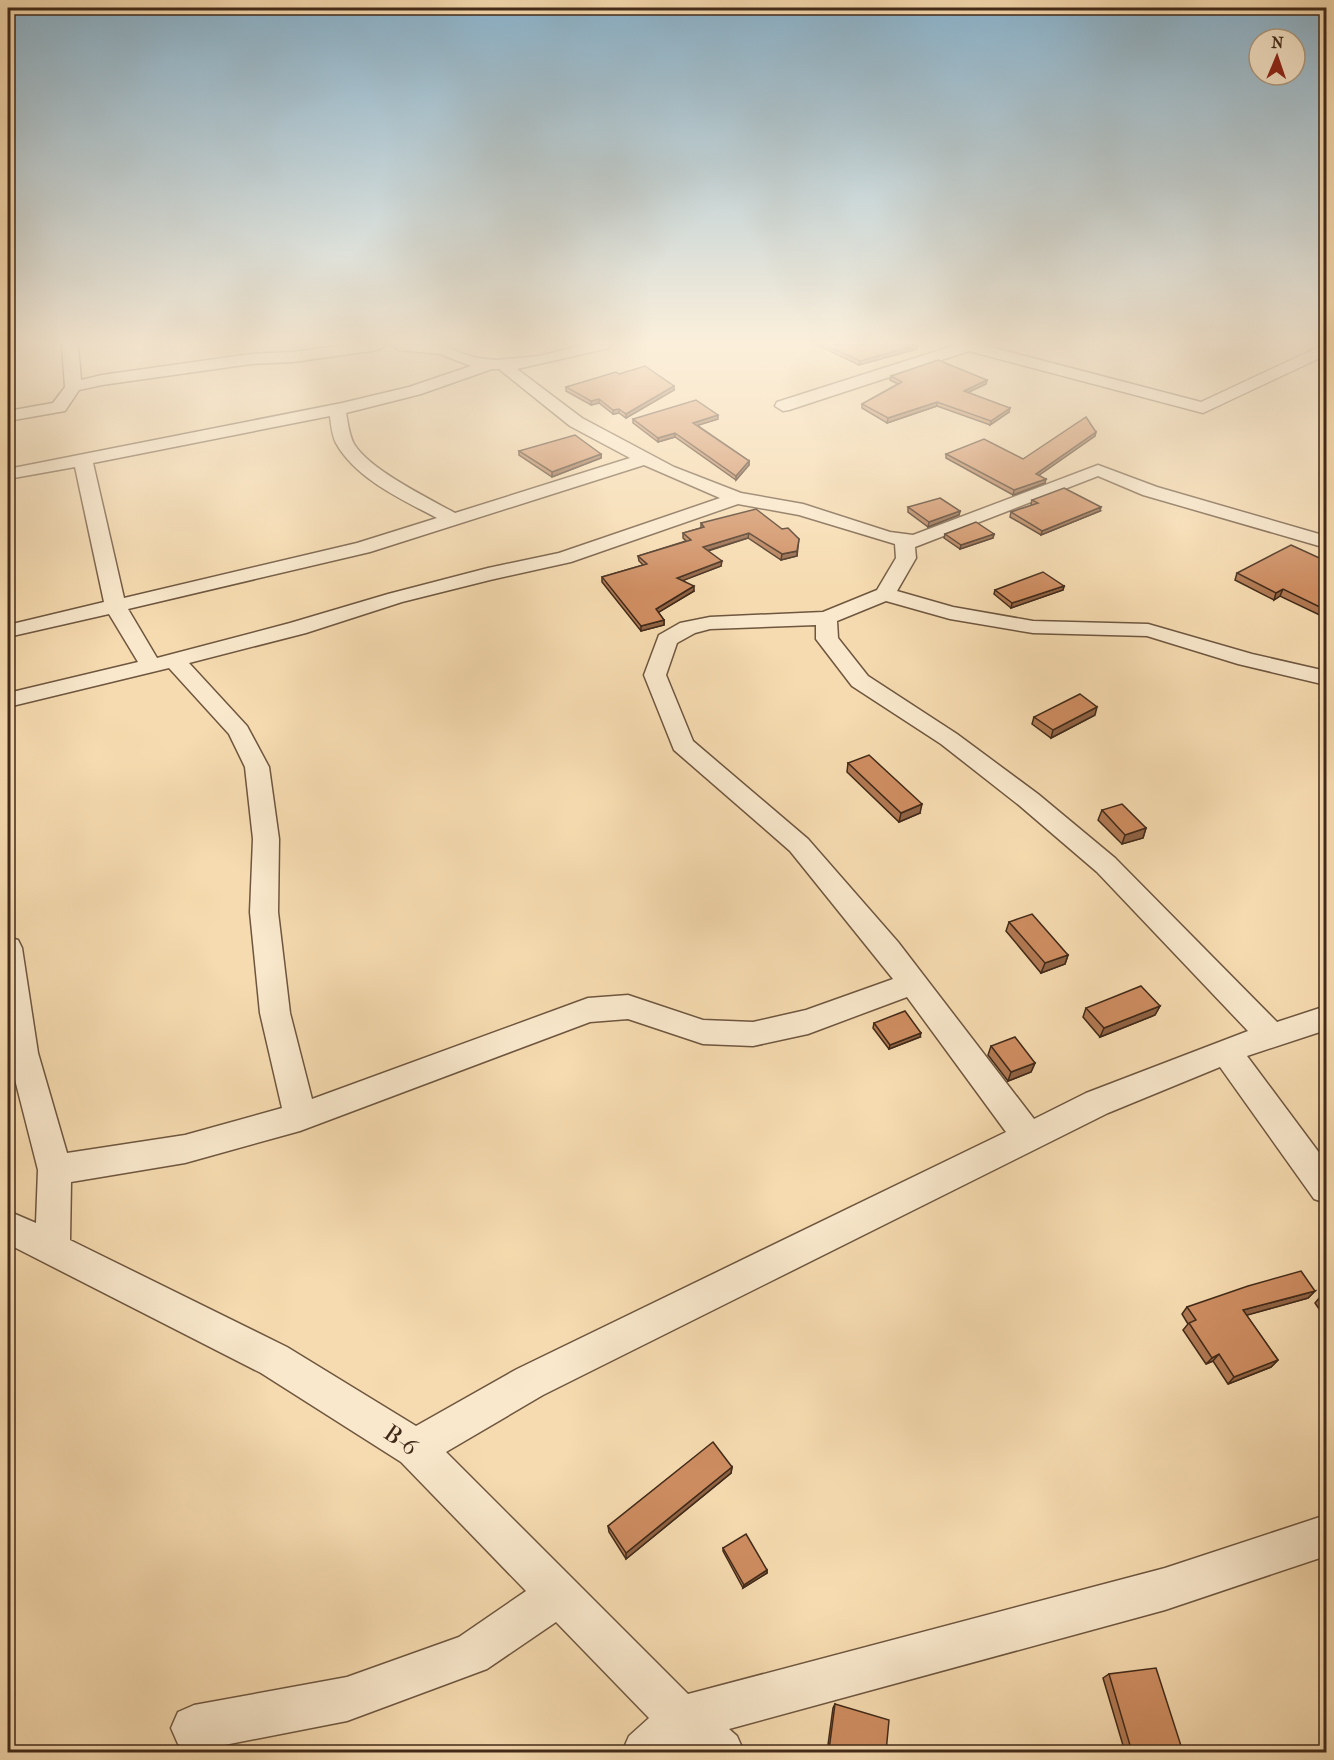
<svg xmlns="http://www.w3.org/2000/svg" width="1334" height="1760" font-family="'IM FELL French Canon',serif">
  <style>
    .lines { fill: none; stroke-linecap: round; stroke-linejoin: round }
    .street-casing { stroke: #6e563f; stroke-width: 3 }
    .street { fill: #f9e8cc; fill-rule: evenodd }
    .wall { fill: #b17953; stroke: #412a19; stroke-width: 1.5 }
    .shaded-wall { fill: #906344; stroke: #412a19; stroke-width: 1.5 }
    .building { fill: #ce8d61; stroke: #412a19; stroke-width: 1.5 }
    .labels { text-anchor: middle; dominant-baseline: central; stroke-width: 4.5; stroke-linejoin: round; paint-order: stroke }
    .near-street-label { font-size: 24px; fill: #412a19; stroke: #f9e8cc }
  </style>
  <rect width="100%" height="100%" fill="#f6dbb0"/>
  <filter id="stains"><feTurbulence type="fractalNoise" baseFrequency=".00333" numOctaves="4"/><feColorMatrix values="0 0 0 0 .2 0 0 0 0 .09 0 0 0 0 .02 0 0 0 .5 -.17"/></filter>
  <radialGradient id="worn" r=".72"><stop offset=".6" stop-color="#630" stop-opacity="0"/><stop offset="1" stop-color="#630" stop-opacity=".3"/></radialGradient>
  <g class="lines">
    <defs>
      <g id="street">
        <polygon points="62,345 78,345 81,380 102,375 251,354 293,352 345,345 386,345 378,350 293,362 251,364 102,385 79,390 65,411 8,421 8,411 53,403 65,387"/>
        <path d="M391 345H446L460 353 477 358 496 360 539 356 584 345H612L609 348 517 369 582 418 674 467 741 493 803 504 890 532 913 535 1098 465 1157 487 1326 536V548L1143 495 1098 476 915 547 916 558 897 591 953 607 1033 621 1148 624 1252 654 1326 671V685L1238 664 1147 636 1033 633 950 619 886 601 837 621 838 638 868 676 957 734 1038 794 1115 858 1277 1022 1326 1006V1030L1247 1056 1326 1162V1203L1314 1199 1220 1067 1108 1113 543 1395 446 1452 688 1694 1165 1568 1326 1515V1556L1165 1610 729 1729 737 1736 744 1752H686L682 1749 678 1752H622L629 1736 649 1718 556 1622 487 1669 347 1721 194 1751 178 1744 171 1728 178 1712 194 1705 347 1677 459 1637 526 1591 401 1462 261 1373 8 1244V1211L36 1223 38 1170 8 1052V937L18 940 22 948 38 1053 67 1153 185 1135 282 1108 260 1013 250 912 253 839 245 767 229 734 169 668 8 707V693L138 662 109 614 8 637V625L104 602 75 467 8 479V469L342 403 409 387 471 366 440 354 399 350ZM492 369H499L570 426 630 458 455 513C428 498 370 470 354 444 349 435 348 423 346 413L421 394ZM330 416C331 425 332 435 336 443 356 479 403 500 437 518L357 543 124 598 93 463ZM644 465 720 498 559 553 488 568 388 594 290 623 157 658 128 609 370 552ZM738 504 799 515 895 544 896 558 877 590 823 612 710 617 680 623 659 635 644 675 674 750 790 851 893 979 806 1010 753 1022 703 1020 628 995 588 998 312 1099 290 1013 278 912 279 839 269 767 247 726 189 663 306 633 402 602 490 580 571 562ZM816 625V639L852 686 941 744 1020 806 1097 872 1248 1031 1086 1093 1034 1119 898 942 808 839 693 741 666 675 677 643 695 633 710 629ZM907 997 1006 1132 517 1369 416 1426 287 1347 70 1240 71 1182 185 1163 300 1131 590 1022 628 1019 703 1044 753 1046 808 1034Z"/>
        <polygon points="956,345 983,345 1201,402 1321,346 1326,345 1326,355 1203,413 969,351 789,410 783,411 775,406 777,402"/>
      </g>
    </defs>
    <use href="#street" class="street-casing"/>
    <use href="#street" class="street"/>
  </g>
  <g class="wall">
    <polygon points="817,345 917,345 917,349 859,365"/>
    <polygon points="619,374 674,390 626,418 619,413 613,414 599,403 591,405 566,391 566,387"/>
    <polygon points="891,376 987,380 986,384 968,392 1009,412 990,425 937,406 887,423 862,408 862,404 898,384 890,380"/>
    <polygon points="633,419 718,419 697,425 749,461 749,465 736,480 675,437 658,442 633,423"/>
    <polygon points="1095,436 1039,475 1045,483 1013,495 946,458 946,454 1023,459"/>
    <polygon points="519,451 601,454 601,458 552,477 519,455"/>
    <polygon points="1032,500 1100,511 1041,535 1010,517 1011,512 1033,505 1031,504"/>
    <polygon points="908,507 960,511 959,515 928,527 908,512"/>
    <polygon points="701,523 782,529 799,539 797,556 781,560 748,538 708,551 721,566 683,580 694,591 658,612 664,620 664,625 641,631 602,582 602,577 643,565 639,561 638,556 686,541 683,538 683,533 701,528"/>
    <polygon points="945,534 994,534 993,538 960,549 944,538"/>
    <polygon points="1326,561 1326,618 1280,596 1274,600 1235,580 1237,573"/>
    <polygon points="1064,586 1063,590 1011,608 994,594 995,590"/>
    <polygon points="1095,715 1051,738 1032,724 1034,717"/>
    <polygon points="848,763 920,813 899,822 847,772"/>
    <polygon points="1102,810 1146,828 1143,838 1122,844 1098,820"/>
    <polygon points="1009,922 1068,955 1065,964 1041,973 1006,931"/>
    <polygon points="1160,1006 1155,1015 1100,1037 1083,1017 1086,1008"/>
    <polygon points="874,1023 920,1037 889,1049 873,1028"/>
    <polygon points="991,1046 1035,1063 1031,1072 1008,1081 988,1055"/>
    <polygon points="1315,1291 1308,1298 1246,1315 1278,1360 1271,1367 1228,1384 1213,1361 1206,1364 1183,1330 1188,1324 1182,1314 1187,1307"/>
    <polygon points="1326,1296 1326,1319 1315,1303 1320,1297"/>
    <polygon points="732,1467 731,1473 626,1559 609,1532 608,1526"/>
    <polygon points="723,1548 767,1570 767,1573 743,1588 723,1551"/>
    <polygon points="1109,1674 1183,1752 1125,1752 1103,1678"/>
    <polygon points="835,1704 886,1752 827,1752 833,1708"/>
  </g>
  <g class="shaded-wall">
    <polygon points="917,345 917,349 859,365 860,361"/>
    <polygon points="987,380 986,384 963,395 964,391"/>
    <polygon points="674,386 674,390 626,418 626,414"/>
    <polygon points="599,399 599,403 591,405 591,401"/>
    <polygon points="937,402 937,406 887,423 888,418"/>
    <polygon points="1010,408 1009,412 990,425 991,421"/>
    <polygon points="619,409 619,413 613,414 613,410"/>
    <polygon points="718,415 718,419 693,427 693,423"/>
    <polygon points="1096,432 1095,436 1035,478 1036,474"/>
    <polygon points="675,433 675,437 658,442 658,438"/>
    <polygon points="601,454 601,458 552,477 552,472"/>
    <polygon points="749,461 749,465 736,480 736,476"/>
    <polygon points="1046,479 1045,483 1013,495 1014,490"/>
    <polygon points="1101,507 1100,511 1041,535 1042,531"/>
    <polygon points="960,511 959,515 928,527 929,522"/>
    <polygon points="749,533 748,538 703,552 703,547"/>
    <polygon points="994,534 993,538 960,549 961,545"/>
    <polygon points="797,551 797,556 781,560 782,554"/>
    <polygon points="722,561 721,566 677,583 677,578"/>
    <polygon points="694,586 694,591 656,614 656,609"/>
    <polygon points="1064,586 1063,590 1011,608 1012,603"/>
    <polygon points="1283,589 1280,596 1274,600 1276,593"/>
    <polygon points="664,620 664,625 641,631 641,626"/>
    <polygon points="1097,707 1095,715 1051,738 1053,730"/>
    <polygon points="922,804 920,813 899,822 901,813"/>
    <polygon points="1146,828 1143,838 1122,844 1125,835"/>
    <polygon points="1068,955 1065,964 1041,973 1045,963"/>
    <polygon points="1160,1006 1155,1015 1100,1037 1104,1028"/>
    <polygon points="921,1033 920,1037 889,1049 890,1045"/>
    <polygon points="1035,1063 1031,1072 1008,1081 1011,1072"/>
    <polygon points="1315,1291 1308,1298 1237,1318 1243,1310"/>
    <polygon points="1219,1354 1213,1361 1206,1364 1212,1358"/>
    <polygon points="1278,1360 1271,1367 1228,1384 1234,1377"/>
    <polygon points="732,1467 731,1473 626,1559 626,1553"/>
    <polygon points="767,1570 767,1573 743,1588 744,1585"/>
  </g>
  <g class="building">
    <polygon points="825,345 916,345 860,361"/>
    <polygon points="938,360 987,380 964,391 1010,408 991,421 937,402 888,418 862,404 902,382 891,376"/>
    <polygon points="645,366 674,386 626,414 619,409 613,410 599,399 591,401 566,387 616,372 619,374"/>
    <polygon points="696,400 718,415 693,423 749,461 736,476 675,433 658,438 633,419"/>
    <polygon points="1086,417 1096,432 1036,474 1046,479 1014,490 946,454 984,439 1023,459"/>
    <polygon points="575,435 601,454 552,472 519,451"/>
    <polygon points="1064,488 1101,507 1042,531 1011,512 1038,503 1032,500"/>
    <polygon points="940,498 960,511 929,522 908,507"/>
    <polygon points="756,509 782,529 788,528 799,539 797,551 782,554 749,533 703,547 722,561 677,578 694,586 656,609 664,620 641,626 602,577 647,564 638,556 691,540 683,533 704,527 701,523"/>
    <polygon points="976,522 994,534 961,545 945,534"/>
    <polygon points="1291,545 1326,561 1326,610 1283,589 1276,593 1237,573"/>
    <polygon points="1043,572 1064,586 1012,603 995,590"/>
    <polygon points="1080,694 1097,707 1053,730 1034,717"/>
    <polygon points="869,755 922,804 901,813 848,763"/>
    <polygon points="1122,804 1146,828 1125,835 1102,810"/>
    <polygon points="1032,914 1068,955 1045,963 1009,922"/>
    <polygon points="1141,986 1160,1006 1104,1028 1086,1008"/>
    <polygon points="905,1011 921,1033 890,1045 874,1023"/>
    <polygon points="1015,1037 1035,1063 1011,1072 991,1046"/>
    <polygon points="1301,1271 1315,1291 1243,1310 1278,1360 1234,1377 1219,1354 1212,1358 1189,1323 1196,1320 1187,1307 1248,1286"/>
    <polygon points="1326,1296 1326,1307 1320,1297"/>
    <polygon points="713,1442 732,1467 626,1553 608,1526"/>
    <polygon points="746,1534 767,1570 744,1585 723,1548"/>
    <polygon points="1156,1668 1183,1752 1132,1752 1109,1674"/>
    <polygon points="835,1704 889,1720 886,1752 836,1752 829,1750"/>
    <polygon points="1320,1746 1324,1752 1309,1752"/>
  </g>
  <linearGradient id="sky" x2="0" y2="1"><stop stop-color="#8ab6d2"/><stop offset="0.58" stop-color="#fbefdb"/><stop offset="1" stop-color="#fbefdb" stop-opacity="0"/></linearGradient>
  <rect width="1334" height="591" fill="url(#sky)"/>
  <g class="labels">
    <g class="near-street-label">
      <text transform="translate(401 1440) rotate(35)">B-6</text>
    </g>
  </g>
  <rect width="1334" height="1760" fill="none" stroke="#f6dbb0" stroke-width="30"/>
  <rect x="9" y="9" width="1316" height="1742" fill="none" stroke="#412a19" stroke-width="3"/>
  <rect x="15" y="15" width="1304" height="1730" fill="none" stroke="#412a19" stroke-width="1.5"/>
  <g transform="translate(1277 57) rotate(2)"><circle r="28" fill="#f9e8cc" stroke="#af9c84" stroke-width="1.5"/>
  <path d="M0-4.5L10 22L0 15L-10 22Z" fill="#8f2418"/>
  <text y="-9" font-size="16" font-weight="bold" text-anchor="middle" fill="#412a19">N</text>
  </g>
  <rect width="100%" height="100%" filter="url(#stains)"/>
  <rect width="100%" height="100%" fill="url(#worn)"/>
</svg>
